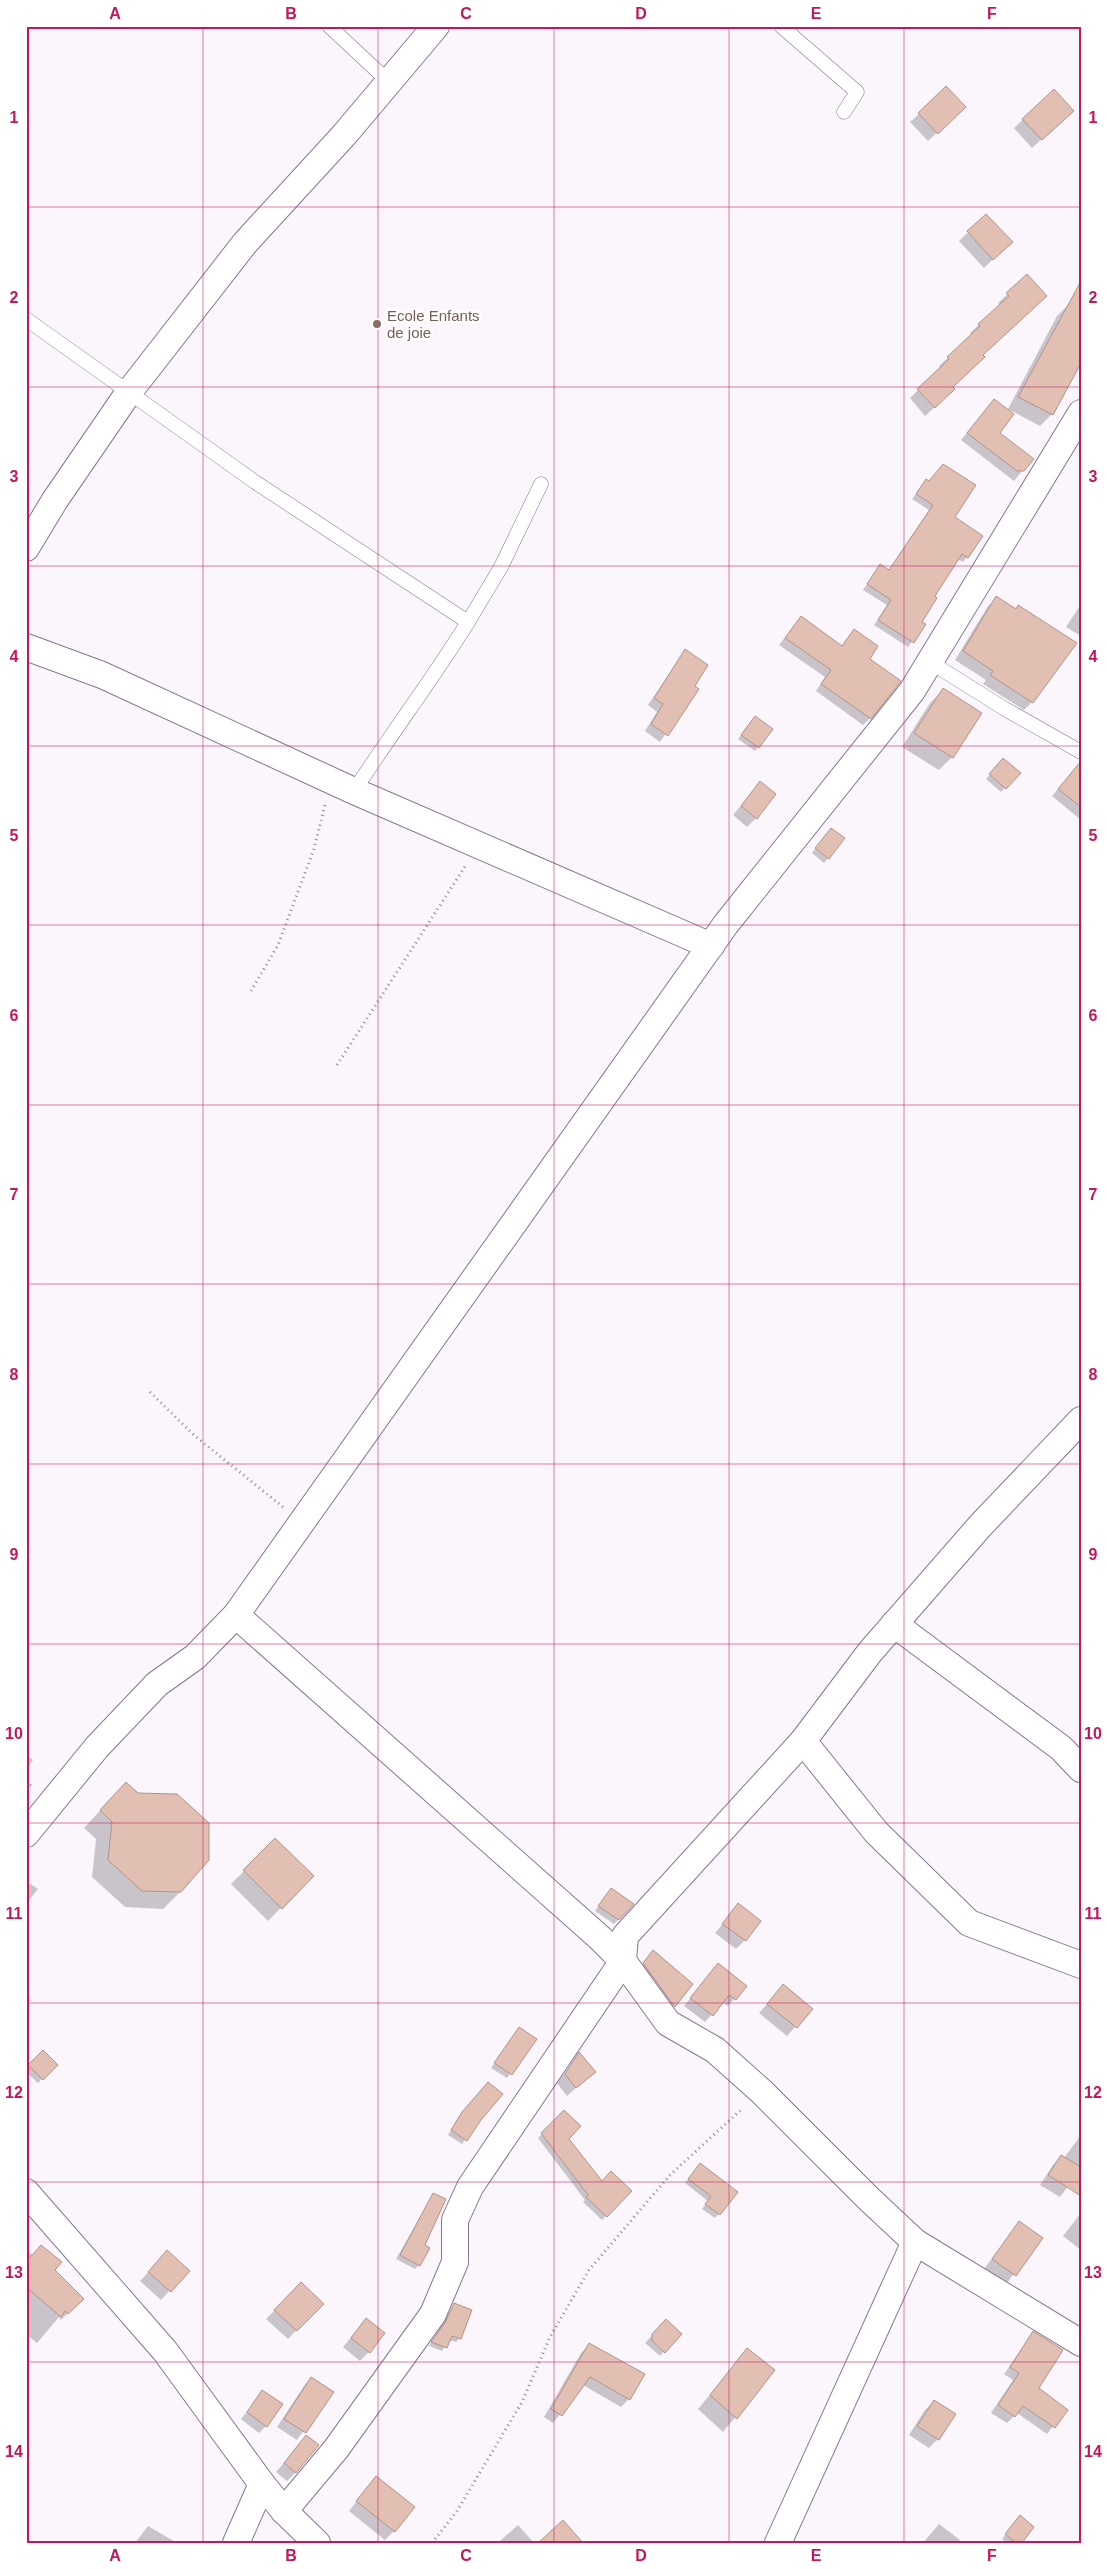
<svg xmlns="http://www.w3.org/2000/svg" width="1107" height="2569" font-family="Arial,sans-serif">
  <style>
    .shadow { fill: #0003 }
    .building { fill: #e1bfb3; stroke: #b49388 }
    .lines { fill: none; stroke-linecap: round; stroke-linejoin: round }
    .service-casing { stroke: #867791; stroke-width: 15 }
    .minor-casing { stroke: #867791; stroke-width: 28 }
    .path { stroke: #8d8890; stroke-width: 3; stroke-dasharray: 1 4; stroke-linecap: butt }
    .service { stroke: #fff; stroke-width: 14 }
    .minor { stroke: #fff; stroke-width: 26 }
    .grid { fill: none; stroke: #c2185b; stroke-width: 1; stroke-opacity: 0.55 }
    .education-dot { fill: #8d6e63; stroke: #fff; stroke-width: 2 }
    .labels { text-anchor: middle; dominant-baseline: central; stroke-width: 5; stroke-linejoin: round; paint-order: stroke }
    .education-label { font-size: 15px; fill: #785e54; stroke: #fff; text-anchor: start }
    .neatline { fill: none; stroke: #c2185b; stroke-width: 2 }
    .grid-label { font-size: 16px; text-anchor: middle; font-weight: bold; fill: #c2185b }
  </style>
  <rect width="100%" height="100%" fill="#faf6fc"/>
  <g class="shadow">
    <polygon points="1053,91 1063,120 1032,148 1014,128"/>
    <polygon points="919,114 955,116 928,141 910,122"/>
    <polygon points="986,215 1011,242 984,268 959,241"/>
    <polygon points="1027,276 982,355 952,387 945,398 925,416 910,398 941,368 939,366 972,335 970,333 1000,305 998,303"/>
    <polygon points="1069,304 1081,361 1052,414 1040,426 1008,409 1057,316"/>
    <polygon points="994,400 998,433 1032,459 1014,481 961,440"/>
    <polygon points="926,481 953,518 967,557 963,562 958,559 933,597 920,622 924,624 908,647 874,625 887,605 863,590 876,571 888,571 929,510 912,499"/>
    <polygon points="997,598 1015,610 1018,607 1032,702 1024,710 983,684 986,680 955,660 988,606"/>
    <polygon points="1081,604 1081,636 1066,627"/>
    <polygon points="801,617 841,647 855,631 868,659 870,718 863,725 816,691 825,677 779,645"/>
    <polygon points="685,651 693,686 697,689 660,742 645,731 657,712 648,705"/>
    <polygon points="943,690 952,757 939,770 902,747 930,703"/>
    <polygon points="751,721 758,747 755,751 738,739"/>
    <polygon points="1000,764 1019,773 1001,792 986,779"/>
    <polygon points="1074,770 1081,775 1081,820 1052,796"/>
    <polygon points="760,783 756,818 747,827 733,815"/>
    <polygon points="827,833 843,839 824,863 812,853"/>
    <polygon points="26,1755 33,1760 26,1769"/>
    <polygon points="110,1800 180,1892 163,1909 125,1907 92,1877 96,1839 84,1828"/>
    <polygon points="275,1840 312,1876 268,1921 231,1884"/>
    <polygon points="26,1881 38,1889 26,1904"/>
    <polygon points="607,1894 632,1904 614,1924 595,1911"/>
    <polygon points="738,1905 745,1940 736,1949 715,1933"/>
    <polygon points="646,1959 692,1984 667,2013 637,1971"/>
    <polygon points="712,1972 745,1986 728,2006 723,2002 705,2022 684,2006"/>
    <polygon points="783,1986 811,2009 787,2036 759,2013"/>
    <polygon points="26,1996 31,2000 26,2006"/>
    <polygon points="519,2028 535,2039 507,2078 491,2068"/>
    <polygon points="43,2052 56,2065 38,2083 26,2072 26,2069"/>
    <polygon points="579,2054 594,2072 567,2096 557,2083"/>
    <polygon points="564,2112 568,2139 602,2183 630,2191 602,2220 583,2202 585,2200 538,2138"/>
    <polygon points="458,2118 480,2119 462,2144 448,2135"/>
    <polygon points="1081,2135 1081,2169 1060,2197 1040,2185 1053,2165 1062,2156 1064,2158"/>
    <polygon points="696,2169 736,2193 715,2218 702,2209 708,2201 685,2183"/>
    <polygon points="433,2194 419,2265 415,2269 396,2259"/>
    <polygon points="1081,2213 1081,2250 1063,2236"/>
    <polygon points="1019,2223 1041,2238 1006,2284 984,2269"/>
    <polygon points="26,2250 53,2270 82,2299 61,2320 59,2317 37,2343 26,2334"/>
    <polygon points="159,2261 188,2271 161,2300 140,2281"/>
    <polygon points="301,2284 322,2304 288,2339 266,2319"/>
    <polygon points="454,2305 460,2338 456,2342 449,2340 442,2351 429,2346"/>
    <polygon points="366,2319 369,2352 360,2361 343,2347"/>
    <polygon points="666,2321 680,2334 660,2356 645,2343"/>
    <polygon points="1033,2333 1037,2388 1066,2410 1047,2434 1017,2413 1007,2423 991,2413 1013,2380 1004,2374"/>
    <polygon points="589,2345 629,2399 621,2407 583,2385 553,2423 544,2417 581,2353"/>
    <polygon points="747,2350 774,2370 723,2432 698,2409"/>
    <polygon points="311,2378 332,2392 297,2440 277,2427 304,2386"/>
    <polygon points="263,2391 266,2426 259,2433 241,2419"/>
    <polygon points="934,2401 938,2439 929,2448 909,2435 925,2410"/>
    <polygon points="306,2437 296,2472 287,2481 276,2472"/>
    <polygon points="368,2487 394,2531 385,2540 349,2511"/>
    <polygon points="1016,2521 1020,2543 1007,2543 1002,2539"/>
    <polygon points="939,2524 960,2540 957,2543 923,2543"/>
    <polygon points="518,2525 534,2543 497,2543 500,2541"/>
    <polygon points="148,2526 177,2543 135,2543"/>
  </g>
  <g class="building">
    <polygon points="946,86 966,107 938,134 918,113"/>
    <polygon points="1054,89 1074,111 1042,140 1022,119"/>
    <polygon points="986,214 1013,242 993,260 967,231"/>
    <polygon points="1027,274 1047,296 983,355 985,357 953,387 955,389 935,408 917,389 949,359 947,357 980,326 978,324 1009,296 1006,293"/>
    <polygon points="1081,281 1081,363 1053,415 1018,397"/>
    <polygon points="994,399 1014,414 1000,433 1034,459 1024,471 1017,471 967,433"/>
    <polygon points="943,464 976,485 955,517 983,536 968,558 962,554 935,596 937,598 922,622 926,624 914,643 878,620 891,600 867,584 880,564 889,570 933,505 916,494 926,479 929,481"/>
    <polygon points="996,596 1016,609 1018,605 1077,643 1033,703 990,675 993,671 963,651"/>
    <polygon points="801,616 842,646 854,629 878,646 870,659 901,681 871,719 821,684 831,670 785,638"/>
    <polygon points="685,649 708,665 695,686 699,689 668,736 651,724 663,704 654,698"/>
    <polygon points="943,688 982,713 953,758 914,733"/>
    <polygon points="755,716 773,729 759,748 741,735"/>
    <polygon points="1003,758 1021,773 1006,789 989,774"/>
    <polygon points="1081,761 1081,807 1058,789"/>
    <polygon points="760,781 776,794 757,819 741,806"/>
    <polygon points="831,828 845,838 829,859 815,848"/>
    <polygon points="126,1782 138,1793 177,1794 209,1823 209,1860 181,1892 142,1891 108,1860 112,1822 100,1810"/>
    <polygon points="275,1838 314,1876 282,1909 243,1870"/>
    <polygon points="611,1888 634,1904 619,1920 598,1906"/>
    <polygon points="738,1903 761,1921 746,1941 722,1924"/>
    <polygon points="653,1950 693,1984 675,2007 643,1963"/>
    <polygon points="718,1963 747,1986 736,2000 729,1995 713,2016 690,1998"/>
    <polygon points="783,1984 813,2009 797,2028 767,2004"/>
    <polygon points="519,2027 537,2039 512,2075 494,2063"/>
    <polygon points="43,2050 58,2065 43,2080 28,2065"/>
    <polygon points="579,2052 596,2072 576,2088 565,2074"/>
    <polygon points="488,2082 503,2094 481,2120 467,2141 451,2130 462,2112"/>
    <polygon points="564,2110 581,2126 569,2139 602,2181 611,2171 632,2191 607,2217 586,2197 588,2195 541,2133"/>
    <polygon points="1061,2155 1081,2167 1081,2196 1048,2175"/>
    <polygon points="700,2163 738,2192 720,2215 705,2204 711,2196 688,2179"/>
    <polygon points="433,2193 446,2199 425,2245 430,2248 420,2266 400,2255"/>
    <polygon points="1019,2221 1043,2238 1016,2276 992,2259"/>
    <polygon points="41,2245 62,2262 55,2270 84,2299 68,2314 65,2311 61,2317 26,2287 26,2262"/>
    <polygon points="167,2250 190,2271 171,2292 148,2272"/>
    <polygon points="301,2282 324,2304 297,2331 274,2310"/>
    <polygon points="454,2303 472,2310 461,2339 452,2336 447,2348 431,2342 445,2323"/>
    <polygon points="366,2318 385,2333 370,2353 351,2338"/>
    <polygon points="666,2319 682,2334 665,2353 652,2341 652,2334"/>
    <polygon points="1033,2331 1063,2350 1039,2388 1068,2410 1055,2428 1023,2406 1015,2417 998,2405 1019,2373 1010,2367"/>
    <polygon points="589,2343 645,2374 630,2400 590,2377 562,2416 551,2409"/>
    <polygon points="747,2348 775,2370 737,2419 710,2395"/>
    <polygon points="311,2377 334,2392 306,2433 284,2419"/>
    <polygon points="262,2390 283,2404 267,2427 247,2412"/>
    <polygon points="934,2400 956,2414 939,2440 917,2426"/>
    <polygon points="306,2435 319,2445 296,2473 284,2463"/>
    <polygon points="376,2476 415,2507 395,2532 356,2501"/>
    <polygon points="1020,2515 1034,2527 1022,2543 1016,2543 1005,2534"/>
    <polygon points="563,2520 583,2543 538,2543"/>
  </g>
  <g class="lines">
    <defs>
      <g id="service">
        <polyline points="329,26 389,82"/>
        <polyline points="781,26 857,92 844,112"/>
        <path d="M26 319 255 482 468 622C432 680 391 734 354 791"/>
        <polyline points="468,622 501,567 541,484"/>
        <polyline points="930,662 1005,709 1081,752"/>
      </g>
      <g id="minor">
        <polyline points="26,548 55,500 129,392 245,243 345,134 436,26"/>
        <polyline points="26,647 102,675 354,791 711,946"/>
        <polyline points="236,1615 600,1938 623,1961 668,2023 715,2050 761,2091 868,2198 915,2242 1081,2343"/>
        <polyline points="894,1624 1061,1748 1081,1769"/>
        <polyline points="803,1741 870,1652 980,1526 1081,1420"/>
        <polyline points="26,1834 97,1747 157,1684 195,1657 236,1615 726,924 912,691 1081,413"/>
        <polyline points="26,2192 165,2351 262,2484 284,2511 317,2543"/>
        <polyline points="284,2511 336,2449 433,2314 455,2262 455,2220 470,2187 623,1961 625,1936 803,1741 876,1832 969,1923 1081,1965"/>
        <polyline points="236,2543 262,2484"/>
        <polyline points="778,2543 915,2242"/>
      </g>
    </defs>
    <use href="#service" class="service-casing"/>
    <use href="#minor" class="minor-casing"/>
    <g class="path">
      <polyline points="251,991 278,945 314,849 325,805"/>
      <polyline points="337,1065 466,865"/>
      <polyline points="150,1392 195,1436 283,1507"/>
      <polyline points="26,1782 34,1788"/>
      <polyline points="432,2543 457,2511 522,2402 550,2337 589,2270 670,2175 743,2108"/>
    </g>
    <use href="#service" class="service"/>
    <use href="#minor" class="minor"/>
  </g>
  <path class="grid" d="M203 26V2543M378 26V2543M554 26V2543M729 26V2543M904 26V2543M26 207H1081M26 387H1081M26 566H1081M26 746H1081M26 925H1081M26 1105H1081M26 1284H1081M26 1464H1081M26 1644H1081M26 1823H1081M26 2003H1081M26 2182H1081M26 2362H1081"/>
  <circle class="education-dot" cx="377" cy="324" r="5"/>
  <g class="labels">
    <g class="education-label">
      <text x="387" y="315">Ecole Enfants<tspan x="387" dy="17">de joie</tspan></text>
    </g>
  </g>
  <rect width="1107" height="2569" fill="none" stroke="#ffffff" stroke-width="55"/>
  <rect x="28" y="28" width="1052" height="2514" class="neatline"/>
  <g class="grid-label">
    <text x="115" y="19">A</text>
    <text x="291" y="19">B</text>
    <text x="466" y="19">C</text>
    <text x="641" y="19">D</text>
    <text x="816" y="19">E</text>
    <text x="992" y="19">F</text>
    <text x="14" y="123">1</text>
    <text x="1093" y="123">1</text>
    <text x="14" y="303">2</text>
    <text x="1093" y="303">2</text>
    <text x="14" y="482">3</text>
    <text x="1093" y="482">3</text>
    <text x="14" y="662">4</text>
    <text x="1093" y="662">4</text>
    <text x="14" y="841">5</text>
    <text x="1093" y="841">5</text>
    <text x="14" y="1021">6</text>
    <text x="1093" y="1021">6</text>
    <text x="14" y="1200">7</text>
    <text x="1093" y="1200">7</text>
    <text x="14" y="1380">8</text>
    <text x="1093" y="1380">8</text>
    <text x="14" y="1560">9</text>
    <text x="1093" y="1560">9</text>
    <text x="14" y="1739">10</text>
    <text x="1093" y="1739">10</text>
    <text x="14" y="1919">11</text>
    <text x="1093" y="1919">11</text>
    <text x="14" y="2098">12</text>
    <text x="1093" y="2098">12</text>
    <text x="14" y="2278">13</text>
    <text x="1093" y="2278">13</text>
    <text x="14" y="2457">14</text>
    <text x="1093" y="2457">14</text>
    <text x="115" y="2561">A</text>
    <text x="291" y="2561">B</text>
    <text x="466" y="2561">C</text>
    <text x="641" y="2561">D</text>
    <text x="816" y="2561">E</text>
    <text x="992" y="2561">F</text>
  </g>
</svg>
